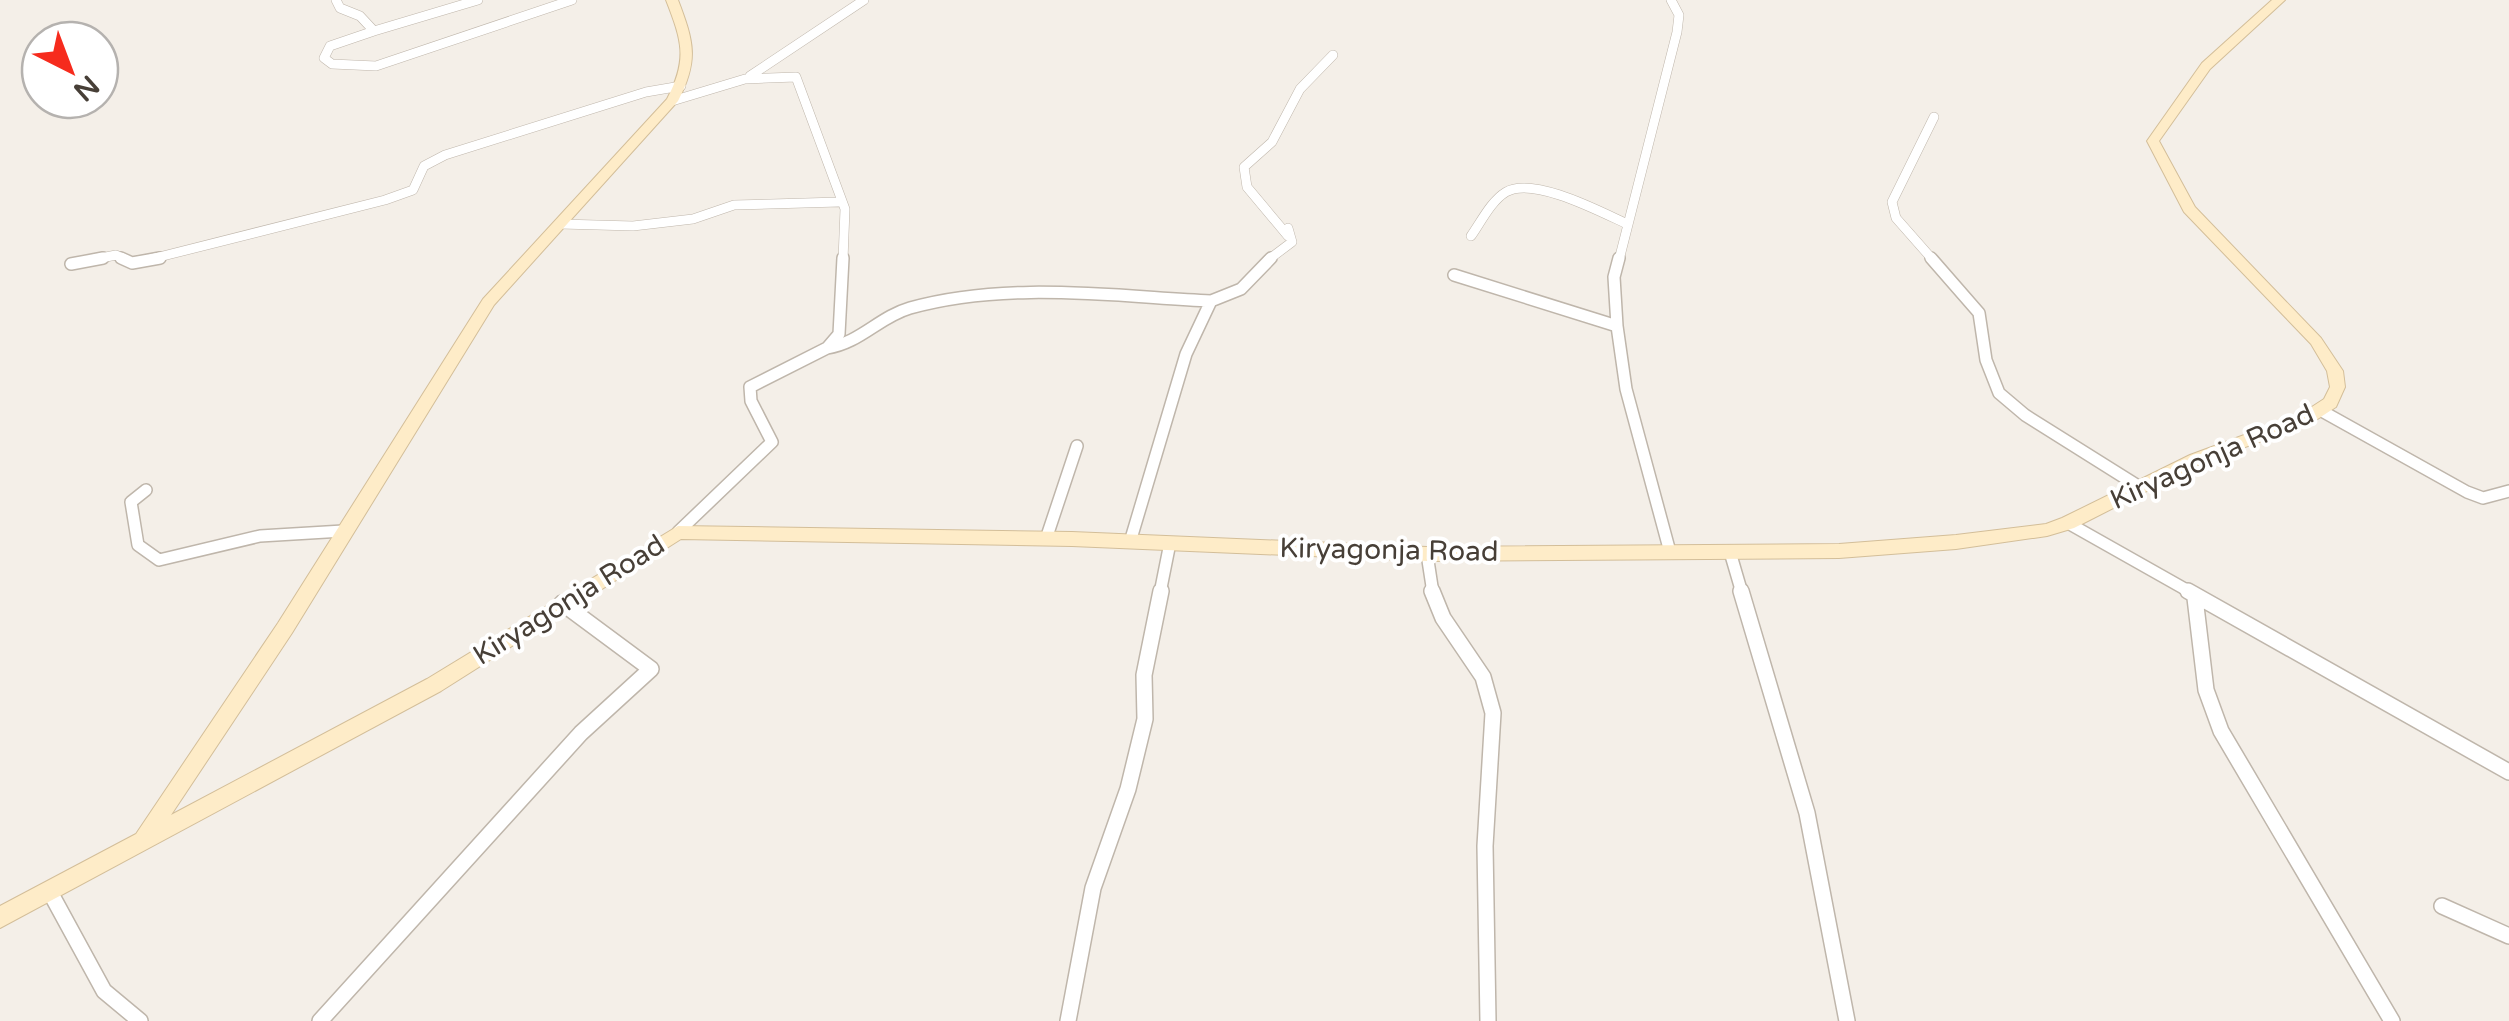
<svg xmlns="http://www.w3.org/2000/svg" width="2509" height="1021" font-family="'Varela Round',sans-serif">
<rect width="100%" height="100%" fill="#f4efe8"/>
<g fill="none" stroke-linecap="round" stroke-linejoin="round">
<g stroke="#bfb6ab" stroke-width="10">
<path id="street-far2" d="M336,0L340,8L360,16L374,31L478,0
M374,31L330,46L324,58L332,64L376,66L572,0
M750,76L864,0
M672,101L745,79L796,77L845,209L843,260
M561,224L633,226L693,219L734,205L839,202
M1288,236L1247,187L1244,167L1272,142L1300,89L1333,55
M1471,236C1481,222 1491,201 1506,192C1533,176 1601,212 1627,224
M91,260L116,255L126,260
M147,260L385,200L413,190L424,166L445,155L646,92L681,86
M1268,260L1292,242L1288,228
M1619,260L1677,32L1679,15L1671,0
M1933,260L1896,218L1892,202L1934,117"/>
</g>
<g stroke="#bfb6ab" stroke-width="14">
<path id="street-far1" d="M121,258L132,263L160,258
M1931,258L1979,313L1986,360L1999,393L2025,415L2138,486
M71,264L103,258
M1454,275L1617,326L1626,389L1670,552
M1617,326L1614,277L1619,258
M827,348C860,343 879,317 910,308C1007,281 1111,296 1211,301L1241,289L1271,258
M2320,410L2467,492L2483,498L2509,491
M146,490L131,502L138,545L159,560L260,536L343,531
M2068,523L2192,593
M678,532L772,442L751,401L750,387L827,348L839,334L843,258
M1046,539L1077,446
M1130,542L1186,354L1211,301
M1730,552L1742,593
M1427,554L1433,593
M1160,593L1170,543"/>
</g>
<g stroke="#bfb6ab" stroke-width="18">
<path id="street" d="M1432,591L1443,618L1483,677L1493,713L1485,846L1488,1021
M1741,591L1807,813L1847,1021
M2188,591L2509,772
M2195,598L2206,690L2221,731L2392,1021
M50,892L104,991L140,1021
M2442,906L2509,936
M320,1021L581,733L651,669L562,603
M1068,1021L1093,888L1128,789L1145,719L1144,675L1161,591"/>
</g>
<g stroke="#d3be99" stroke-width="2">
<path id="secondary" d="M666,0H678C694,42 699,60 678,101L494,305L292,633L171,815L427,679L678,526L1072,532L1427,547L1839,544L1956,535L2046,524L2062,518L2190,455L2301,414L2324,399L2330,387L2327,371L2311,344L2184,212L2147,141L2202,63L2272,0H2285L2210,69L2159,141L2195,207L2321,338L2343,371L2345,387L2336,407L2313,422L2202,463L2074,528L2047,536L1956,549L1839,558L1427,561L1072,546L681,539L441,691L0,928V906L136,834L278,623L483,299L667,99C688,59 682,41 666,0Z"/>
</g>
<use href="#street-far2" stroke="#fff" stroke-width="9"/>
<use href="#street-far1" stroke="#fff" stroke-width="11"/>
<use href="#street" stroke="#fff" stroke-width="15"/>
<use href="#secondary" fill="#feecc8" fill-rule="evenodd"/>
</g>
<g text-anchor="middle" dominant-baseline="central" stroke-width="8" stroke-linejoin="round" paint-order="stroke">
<g font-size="28" fill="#473f37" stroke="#fff">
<text transform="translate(2212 457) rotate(-24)">Kiryagonja Road</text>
<text transform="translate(1389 550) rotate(1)">Kiryagonja Road</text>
<text transform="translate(569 600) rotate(-32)">Kiryagonja Road</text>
</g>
</g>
<g transform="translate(70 70) rotate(138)"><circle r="48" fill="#ffffff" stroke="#b5b2af" stroke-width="2.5"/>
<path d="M0-8L18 38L0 25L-18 38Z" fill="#f62b1d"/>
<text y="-15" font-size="28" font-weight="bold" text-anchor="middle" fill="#473f37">N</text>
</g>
</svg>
